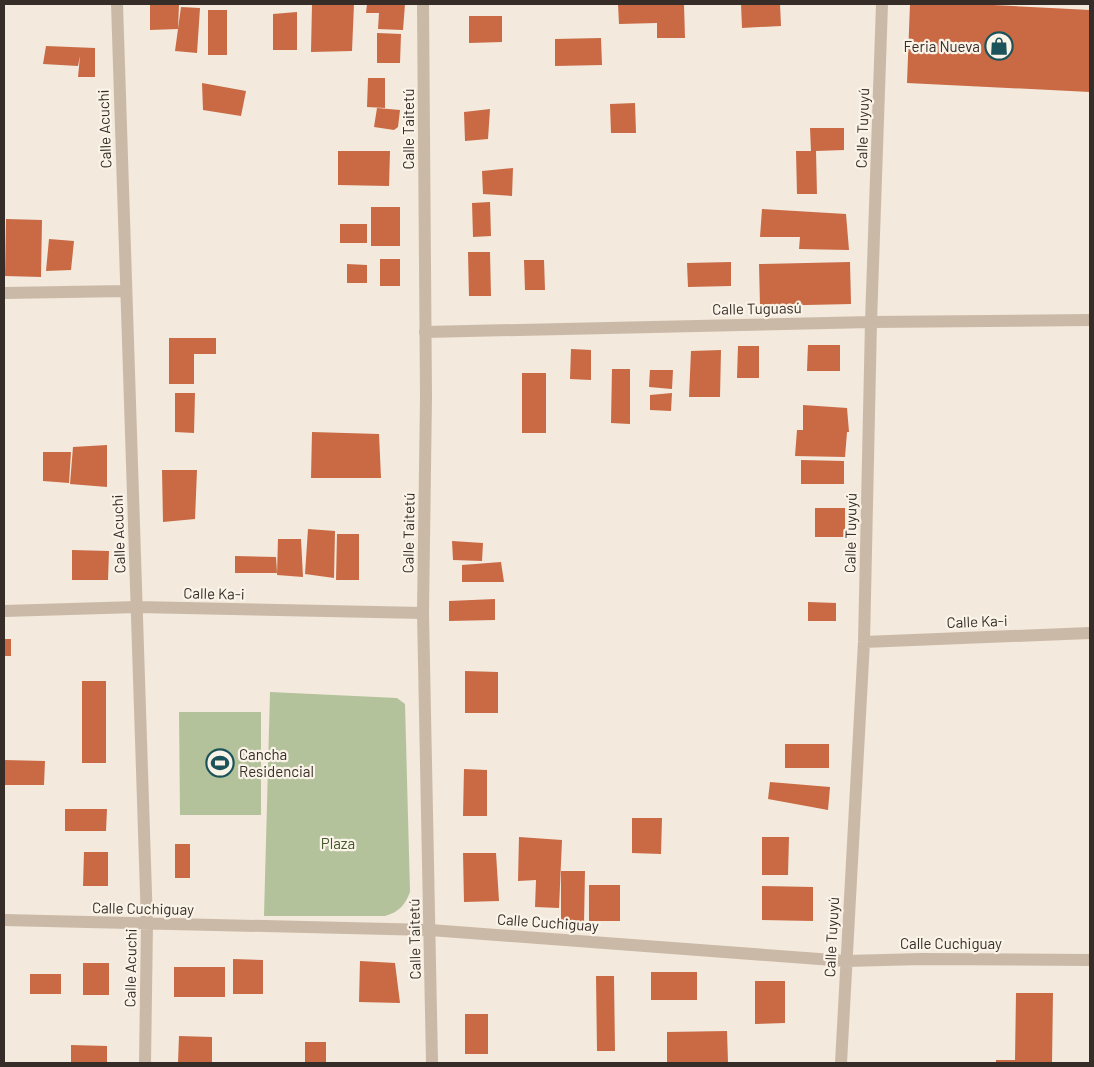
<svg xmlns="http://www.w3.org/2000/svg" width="1094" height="1067" font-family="Barlow,sans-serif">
<rect width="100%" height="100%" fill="#f3e9dc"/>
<path fill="#b3c29b" d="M270,692L397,698L405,704L410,892C405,905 399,912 385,916H264Z
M179,712H261V815H180Z"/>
<path fill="#c96a44" d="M150,4H179L178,29L150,30Z
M312,4H354L352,51L311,52Z
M367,4H405L403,30L378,29L379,13H366Z
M618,4H684L685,38H657V23L619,24Z
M741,4H780L781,26L742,28Z
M910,4H974L1090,10V92L907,83Z
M181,7L200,8L197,53L175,51Z
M208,10H227V55H208Z
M297,12V50H273V14Z
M469,16H502V42L469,43Z
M377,33L401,34L400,63H377Z
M601,38L602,65L555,66V39Z
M46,46L95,48V77H78L80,56L78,66L43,64Z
M368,78H385V108L367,107Z
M202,83L246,91L241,116L203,110Z
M635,103L636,133H611L610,104Z
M377,108L400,110L398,127L394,130L374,127Z
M490,109L488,139L465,141L464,112Z
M810,128H844V150L816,151L817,194H797L796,151H811Z
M338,151H390L389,186L338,185Z
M513,168L512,196L483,194L482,171Z
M490,202L491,236L473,237L472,203Z
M371,207H400V246H371Z
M762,209L846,214L849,250L799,249L800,237H760Z
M6,219L42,220L41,277L5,276Z
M340,224H367V243H340Z
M49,239L74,241L71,270L46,271Z
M468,252H490L491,296H469Z
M380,259H400V286H380Z
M524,260H544L545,290H525Z
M731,262V286L688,287L687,263Z
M850,262L851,304L760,306L759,264Z
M347,264L367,265V283H347Z
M169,338H216V354H194V384H169Z
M808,345H840V371H807Z
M738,346H759V378H737Z
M571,349L591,350V380L570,379Z
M721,350L720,397H689L691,351Z
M612,369H630V424L611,423Z
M650,370H673L672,389L649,387Z
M522,373H546V433H522Z
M175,393H195L194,433L175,432Z
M672,393L671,411L650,410V395Z
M803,405L847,408L849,432H847L845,457L795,456L797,430H803Z
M312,432L379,434L381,478H311Z
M107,445V487L70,484L73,447Z
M43,452H71L69,483L43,481Z
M801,460L844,461V484H801Z
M162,470H197L195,519L163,522Z
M815,508H845V537H815Z
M308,529L335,531L334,578L305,574Z
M337,534H359V580H336Z
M278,539H301L303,577L277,575Z
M452,541L483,543L482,561L453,560Z
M72,550L109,551L108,580H72Z
M235,556L276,557L277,573H235Z
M501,562L504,582H462V565Z
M495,599V620L449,621V601Z
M808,602L836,603V621H808Z
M4,639H11V656H4Z
M465,671L498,672V713H465Z
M82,681H106V763H82Z
M785,744H829V768H785Z
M4,760L45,761L44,785H4Z
M464,769L487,770V816H463Z
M770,782L830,787L828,810L768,799Z
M65,809H107L106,831H65Z
M632,818H662L661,854L632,853Z
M519,837L562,840L559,908L535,907L536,880L518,881Z
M762,837H789L788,875H762Z
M175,844H190V878H175Z
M84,852H108V886H83Z
M463,853H496L499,901L464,902Z
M561,871H585L584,923H561Z
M589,885H620V921H589Z
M762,886L813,887V921L762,920Z
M233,959L263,960V994H233Z
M360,961L395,963L400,1003L359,1002Z
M83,963H109V995H83Z
M174,967H225V997H174Z
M651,972H697V1000H651Z
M30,974H61V994H30Z
M596,976H614L615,1051H597Z
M755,981H785V1023L755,1024Z
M1016,993H1053L1052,1063H996V1060H1015Z
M465,1014H488V1054H465Z
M727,1031L728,1063H667V1032Z
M179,1036L212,1037V1063H178Z
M305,1042H326V1063H305Z
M71,1045L107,1046V1063H71Z"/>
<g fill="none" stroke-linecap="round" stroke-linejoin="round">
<path stroke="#cbb9a7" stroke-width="12" d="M117,4L147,924L145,1063
M4,293L125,291
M425,332L871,322L1090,320
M4,611L137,607L423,613
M864,642L1090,633
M4,920L430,930L846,961L922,959L1090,960
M841,1063L864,642L871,322L882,4"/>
<path stroke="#cbb9a7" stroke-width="12" d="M423,4L426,397L423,613L432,1063"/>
</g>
<defs>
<g id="shop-ring" transform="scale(1.4375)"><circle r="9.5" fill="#faf3e8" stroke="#1c535a" stroke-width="1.5"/><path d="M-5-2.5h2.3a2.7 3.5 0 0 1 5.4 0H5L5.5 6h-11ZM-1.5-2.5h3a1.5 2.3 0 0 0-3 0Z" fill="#1c535a"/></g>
<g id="stadium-ring" transform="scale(1.4375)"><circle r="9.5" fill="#faf3e8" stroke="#1c535a" stroke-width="1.5"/><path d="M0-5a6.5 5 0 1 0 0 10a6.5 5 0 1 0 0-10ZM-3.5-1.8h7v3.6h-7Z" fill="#1c535a"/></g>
</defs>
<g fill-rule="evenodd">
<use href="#shop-ring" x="999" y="46"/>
<use href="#stadium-ring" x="220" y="763"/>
</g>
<g text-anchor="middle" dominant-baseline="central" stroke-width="4.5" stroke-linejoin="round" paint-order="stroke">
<g font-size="15" fill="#372d28" stroke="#faf3e8" text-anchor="end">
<text x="980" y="46">Feria Nueva</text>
<text x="239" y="754" text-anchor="start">Cancha<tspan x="239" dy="17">Residencial</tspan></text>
</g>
<g font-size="15" fill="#372d28" stroke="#faf3e8">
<text transform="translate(862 128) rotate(-88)">Calle Tuyuyú</text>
<text transform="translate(104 129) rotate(-92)">Calle Acuchi</text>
<text transform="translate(408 129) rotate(-90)">Calle Taitetú</text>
<text transform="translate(757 308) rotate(-1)">Calle Tuguasú</text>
<text transform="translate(408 533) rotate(-89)">Calle Taitetú</text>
<text transform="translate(850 533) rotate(-89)">Calle Tuyuyú</text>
<text transform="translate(118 534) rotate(-92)">Calle Acuchi</text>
<text transform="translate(214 593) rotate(1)">Calle Ka-i</text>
<text transform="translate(977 621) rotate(-2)">Calle Ka-i</text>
<text transform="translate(143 908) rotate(1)">Calle Cuchiguay</text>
<text transform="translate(548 922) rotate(4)">Calle Cuchiguay</text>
<text transform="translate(831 937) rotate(-87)">Calle Tuyuyú</text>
<text transform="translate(414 939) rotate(-91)">Calle Taitetú</text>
<text x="951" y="943">Calle Cuchiguay</text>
<text transform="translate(130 968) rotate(-89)">Calle Acuchi</text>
</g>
<g font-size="15" fill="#44562b" stroke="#faf3e8">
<text x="338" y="843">Plaza</text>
</g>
</g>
<rect width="1094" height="1067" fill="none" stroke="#372d28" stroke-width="10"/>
</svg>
